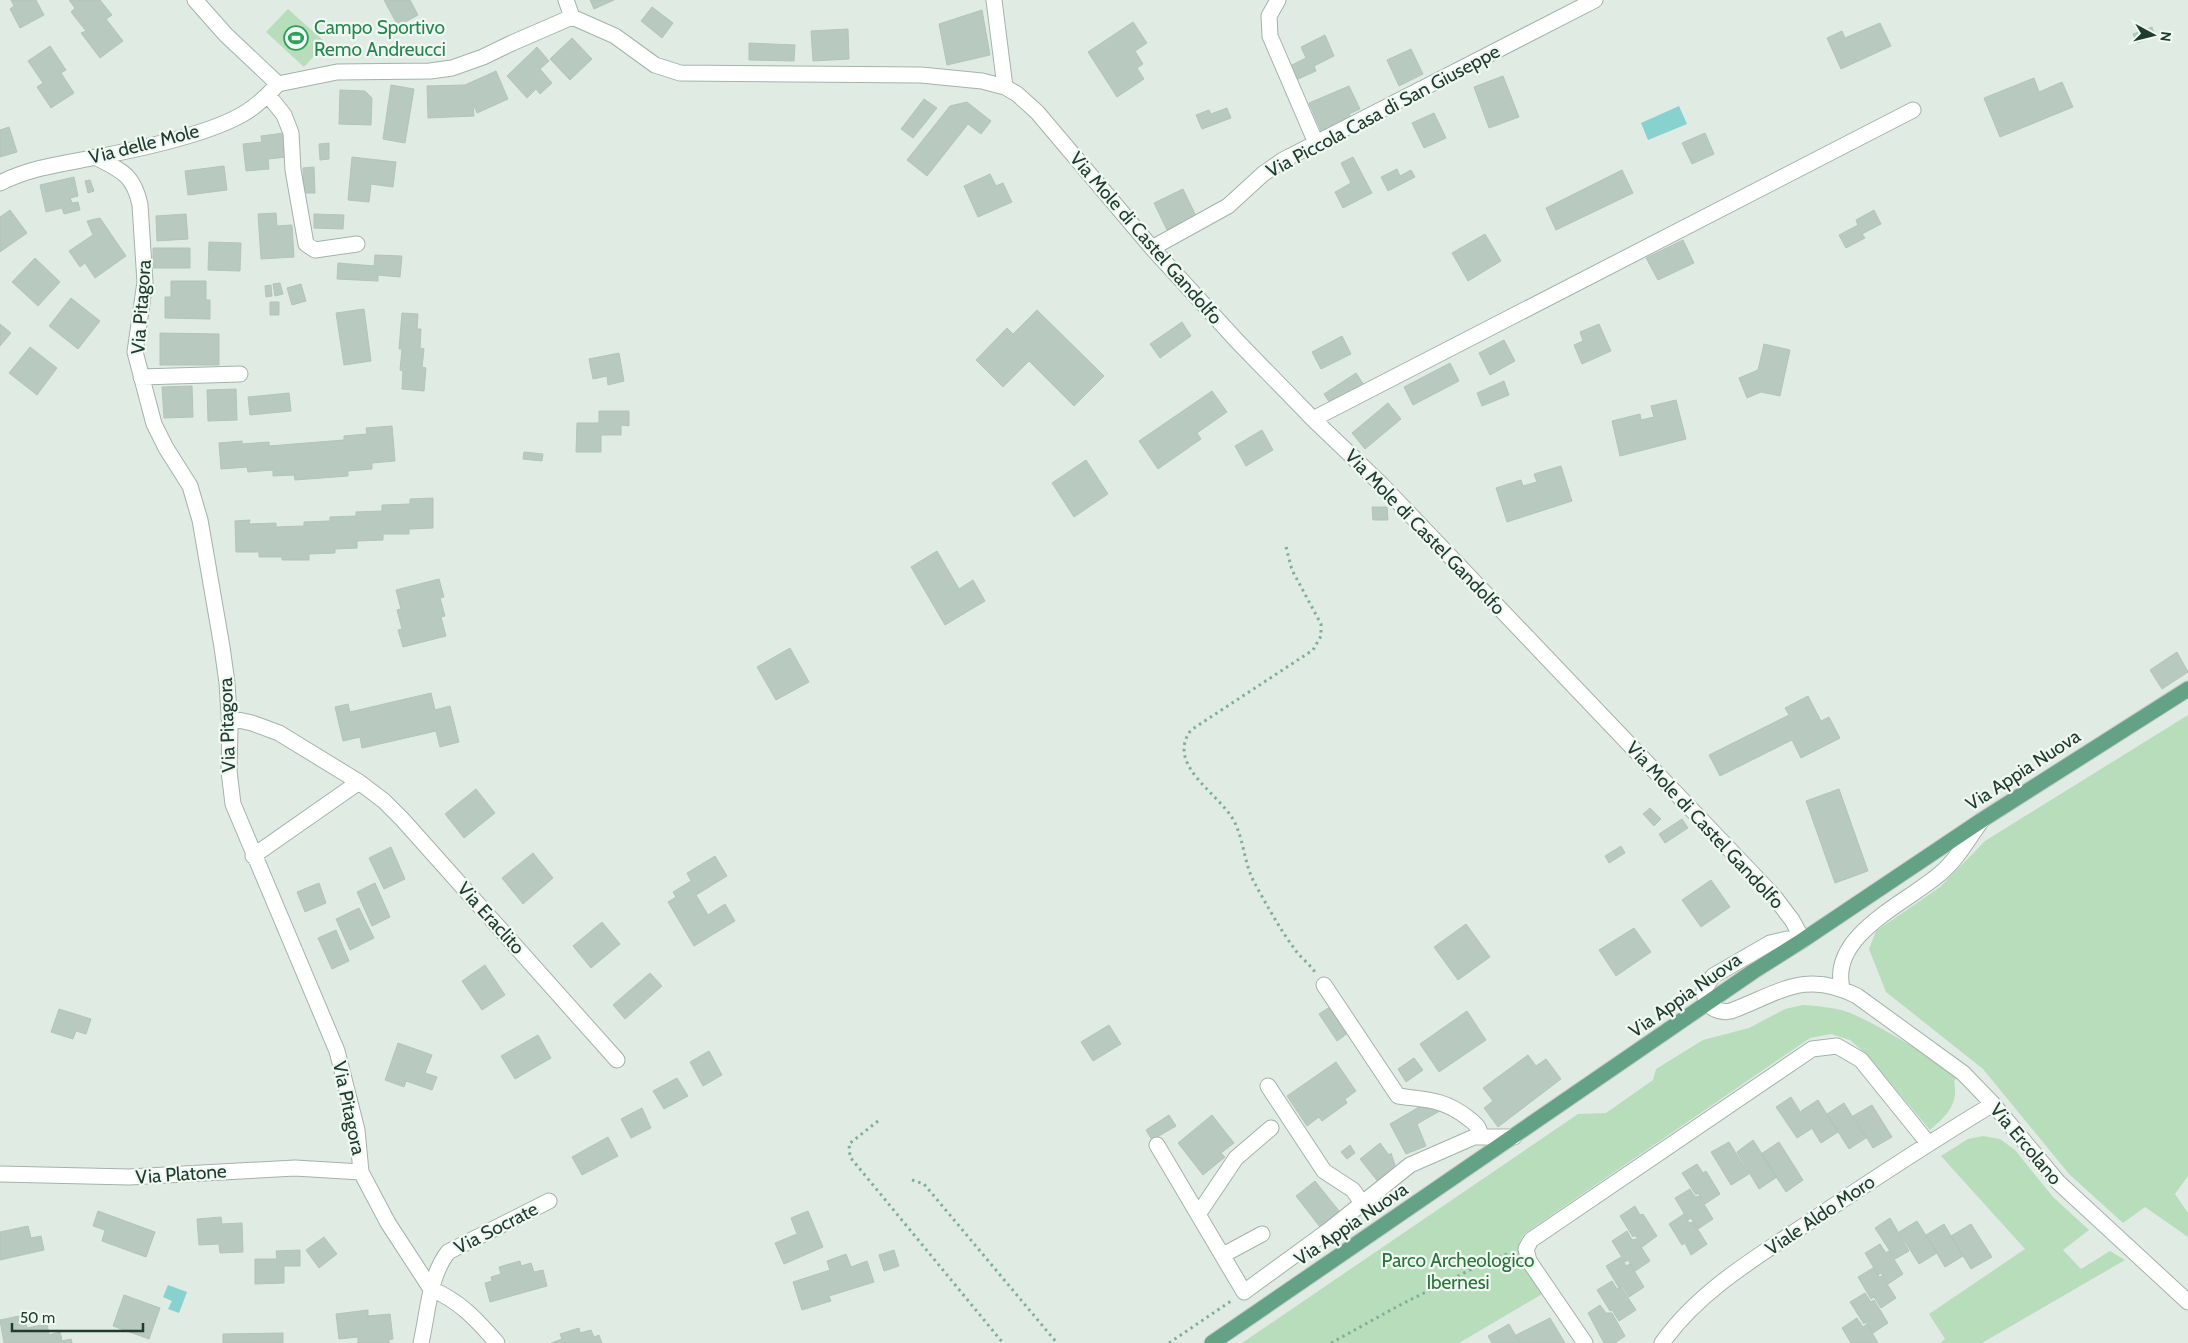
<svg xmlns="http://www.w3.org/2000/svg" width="2188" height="1343" font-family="Cabin,sans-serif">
<rect width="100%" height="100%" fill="#e0ebe4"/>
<path fill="#b8ddbb" d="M288,9L326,43L304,67L266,32Z
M2188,715V1176L2175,1194L2188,1213V1237L2145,1207L2123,1223L2069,1174L1983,1069L1886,992L1869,949L1876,931L1940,887L1985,841Z
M1803,1005C1817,1006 1831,1007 1845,1011C1882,1025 1924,1055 1959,1075L1954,1081C1959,1105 1946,1116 1930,1130L1866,1054L1850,1040L1831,1034L1810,1038L1524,1234C1509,1255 1532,1275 1544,1293L1459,1343H1242L1578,1114L1606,1113L1653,1080L1656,1069L1703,1040L1749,1028L1785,1009Z
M1983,1136L2000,1139L2015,1150L2053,1197L2089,1230L2063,1250L2081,1269L2110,1251L2125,1260L1982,1343H1940L1945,1339L1929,1314L2025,1249L1941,1156L1968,1139Z"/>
<path fill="#87d2cf" d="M1679,106L1687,124L1648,140L1641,123Z
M168,1285L187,1292L179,1313L168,1309L172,1301L163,1297Z"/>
<path fill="#b8c9bf" stroke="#b2c5ba" d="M11,0H36L44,15L20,28L10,9L14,6Z
M69,0H100L112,15L106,19L123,41L100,58L81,33L86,31L71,12L75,8Z
M384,0H410L418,15L398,26Z
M590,0H614L594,9Z
M652,7L673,23L662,38L641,21Z
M982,10L990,55L947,65L939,24Z
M1133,22L1147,43L1135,51L1143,64L1137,68L1144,79L1117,97L1088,52Z
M1880,23L1891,46L1841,69L1827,38L1842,31L1845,38Z
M2152,27L2155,36L2137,43L2133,34Z
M848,29L849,59L813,61L811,31Z
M1325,35L1334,56L1314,66L1316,71L1296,80L1290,66L1306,58L1301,47Z
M572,38L592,59L570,80L550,59Z
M749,43L795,45L794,61L749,60Z
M50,46L66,70L61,73L74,93L51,108L37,87L43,83L28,61Z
M537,47L549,61L540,69L552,83L540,94L536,89L527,98L507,76Z
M1411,49L1423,74L1399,86L1387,60Z
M496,71L508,99L477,113L473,103L474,116L428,118L427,86L465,85Z
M1503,76L1519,117L1489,128L1474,87Z
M2034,78L2039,92L2062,82L2073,107L2000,137L1984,98Z
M391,85L414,89L405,143L383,139Z
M1349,86L1360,109L1349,114L1351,117L1321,131L1309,103Z
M340,90L365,91L372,98L371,125L339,124Z
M924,99L937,108L913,138L901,129Z
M967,102L991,121L981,134L968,124L927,176L907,160L950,106Z
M1227,108L1231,118L1202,129L1196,115L1209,110L1211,114Z
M1434,113L1446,138L1424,148L1412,123Z
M9,127L17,152L0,157V130Z
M284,133L287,157L268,159L269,169L246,171L243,144L262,142L261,136Z
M1705,133L1714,154L1692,164L1682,143Z
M329,143V159L320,160L319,144Z
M352,157L396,162L393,187L371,184L369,202L348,200Z
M1353,157L1372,193L1343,208L1335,192L1351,183L1341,163Z
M224,166L227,190L188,195L185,171Z
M314,167L315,193H304L303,168Z
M1397,169L1400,176L1411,170L1415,177L1388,191L1381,177Z
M1622,170L1633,193L1556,230L1546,208Z
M990,174L996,186L1003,183L1012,202L978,217L964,186Z
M74,177L78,196L70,198L72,203L78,202L80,210L64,214L62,208L46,212L40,185Z
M90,180L94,191L88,193L85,181Z
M1183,189L1197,218L1168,232L1154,203Z
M10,210L27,233L0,252V217Z
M1874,210L1881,224L1862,234L1865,238L1846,248L1839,235L1858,225L1856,220Z
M276,213L277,226L292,225L294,257L261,259L258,214Z
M186,214L188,239L157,241L156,216Z
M314,214L344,215L343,229L314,228Z
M100,218L126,256L95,278L85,263L80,267L69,251L93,235L87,221Z
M1485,234L1501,261L1468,281L1452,253Z
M1683,240L1694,263L1658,280L1646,258Z
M209,242L241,243L240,271L208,270Z
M153,248H190V268H153Z
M375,255L402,256L400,277L378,275V281L337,279L338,263L374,266Z
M35,258L60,282L38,306L12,282Z
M171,281H206V300H210V319L165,318V297H171Z
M280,283L283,294L275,296L273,284Z
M301,284L306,301L292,305L287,288Z
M271,285L272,296L266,297L265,286Z
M71,298L100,321L78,349L49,326Z
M270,302H279V315H270Z
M364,309L371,361L344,365L336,313Z
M1037,310L1104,376L1074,406L1029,361L1003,387L976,360L1007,328L1013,334Z
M402,313L418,314L417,329H421L420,348L424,349L422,367L426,368L424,391L402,389L403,371L400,370L402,349H399Z
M1182,322L1191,336L1160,358L1150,344Z
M0,324L11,333L0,346Z
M1599,324L1611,351L1582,364L1574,345L1583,341L1580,332Z
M160,333L219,334V365H160Z
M1342,336L1351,354L1321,369L1312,352Z
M1504,340L1515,361L1490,375L1479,353Z
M1764,344L1790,350L1780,396L1761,392L1747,398L1739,378L1758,370Z
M30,347L57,368L37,395L9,373Z
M619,353L624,381L608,385L607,376L593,379L589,359Z
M1450,363L1459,381L1413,405L1404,387Z
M1356,373L1364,385L1332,406L1324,394Z
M1504,381L1509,395L1482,406L1477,393Z
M192,386L193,417L164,418L162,387Z
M236,389L237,420L208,421L207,390Z
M1212,391L1227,412L1197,433L1201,439L1158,469L1139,441Z
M289,393L291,411L250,415L248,397Z
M1676,400L1686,439L1620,456L1612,421L1640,414L1641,420L1654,417L1651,406Z
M1388,403L1401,419L1365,449L1352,433Z
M599,411H629V426L621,425V435H601V452H576L577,423H599Z
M392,426L395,461L372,463V469L348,471V476L295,480L294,475L273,476V470L248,472L247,467L221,469L219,443L242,441V444L269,442V446L344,440V436L367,434L366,428Z
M1262,430L1273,450L1246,466L1235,446Z
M524,452L543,454L542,461L523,459Z
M1086,460L1108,494L1074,517L1052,483Z
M1561,466L1572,501L1507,522L1496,488L1521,480L1523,486L1537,482L1534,474Z
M433,498V528L409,529V534H383V540L357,541V548L335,549V553L309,554V560H282V557H259V552H236L235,521L250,520L249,524L276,523V527L304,526V522L330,521V517L356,516V512L382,511V505L410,504V499Z
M1372,507H1387L1388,520H1373Z
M937,551L959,589L973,580L985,601L945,625L911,567Z
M439,579L444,597L440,598L445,616L441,617L446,636L403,647L398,630L402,629L397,610L401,609L396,590Z
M790,648L809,682L776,700L757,667Z
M2177,652L2188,672L2162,689L2150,670Z
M431,693L435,710L450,706L459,742L440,747L436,731L362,748L360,737L343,741L335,707L348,704L350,712Z
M1808,696L1821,721L1829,717L1840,738L1801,758L1792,740L1720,776L1709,755L1789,715L1785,708Z
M476,789L495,813L464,838L445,814Z
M1839,789L1868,871L1835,883L1806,801Z
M1650,808L1661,819L1654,826L1643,814Z
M1682,819L1688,828L1665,843L1659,834Z
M1621,846L1625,853L1609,863L1605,856Z
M391,847L405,879L384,889L369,858Z
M533,853L553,878L523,904L502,878Z
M715,856L727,876L696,895L708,915L725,904L735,921L694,946L668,902L676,897L673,892L691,881L687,873Z
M1711,880L1730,907L1701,927L1682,900Z
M319,883L326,903L305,912L297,892Z
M375,883L390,917L372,926L357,892Z
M359,908L374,938L350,950L336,919Z
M602,922L620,944L591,968L573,946Z
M1466,924L1490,957L1458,980L1434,947Z
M1634,928L1651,952L1616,976L1599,950Z
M336,930L349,961L332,969L318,938Z
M485,965L505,995L482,1010L462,981Z
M650,973L662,986L625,1019L613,1005Z
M1330,1007L1348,1033L1337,1041L1319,1014Z
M59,1009L91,1019L86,1034L76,1031L73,1039L51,1032Z
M1467,1011L1486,1040L1439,1072L1420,1044Z
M1109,1025L1121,1044L1093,1061L1081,1042Z
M538,1035L551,1058L515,1079L501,1056Z
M398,1043L432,1055L425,1073L437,1077L432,1090L406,1081L404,1087L385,1080Z
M709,1051L722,1075L703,1086L690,1062Z
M1528,1055L1536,1066L1546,1059L1561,1079L1498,1127L1484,1108L1493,1101L1483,1088Z
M1414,1058L1423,1070L1406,1082L1398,1069Z
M1336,1062L1356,1091L1345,1099L1347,1103L1322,1121L1319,1117L1307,1126L1287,1096Z
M677,1078L688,1096L664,1109L653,1091Z
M1791,1097L1811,1129L1797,1138L1776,1107Z
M1818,1100L1838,1132L1821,1143L1801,1111Z
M1426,1103L1445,1108L1417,1124L1426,1146L1406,1154L1390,1124Z
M1844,1103L1866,1138L1849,1149L1827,1114Z
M1872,1105L1892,1137L1873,1148L1853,1116Z
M642,1108L651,1128L631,1138L621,1119Z
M1169,1115L1176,1126L1152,1140L1146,1130Z
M1212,1115L1234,1143L1221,1153L1225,1157L1203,1175L1178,1143Z
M608,1137L618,1156L582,1175L572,1157Z
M1753,1140L1777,1177L1759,1189L1737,1152Z
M1729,1142L1749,1174L1731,1185L1711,1152Z
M1779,1142L1803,1180L1786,1192L1761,1154Z
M1380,1143L1389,1155L1391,1153L1395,1165V1168L1379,1183L1360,1159Z
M1350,1145L1355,1153L1347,1159L1341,1152Z
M1697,1164L1703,1173L1706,1171L1720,1194L1705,1204L1698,1193L1696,1195L1682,1173Z
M1315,1181L1339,1211L1320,1227L1296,1196Z
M1690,1189L1695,1197L1699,1196L1713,1219L1698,1229L1691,1218L1688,1220L1675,1198Z
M1635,1206L1640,1215L1643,1214L1657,1236L1642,1247L1635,1235L1633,1237L1620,1216Z
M98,1211L155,1232L146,1257L102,1241L105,1230L93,1226Z
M808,1211L823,1247L784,1264L775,1243L797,1234L791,1218Z
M1684,1214L1689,1223L1693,1222L1707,1244L1691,1255L1685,1243L1682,1245L1669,1224Z
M221,1217L222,1224L242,1223L243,1252L220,1253L219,1244L199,1245L197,1219Z
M1890,1218L1909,1251L1895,1259L1875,1228Z
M1917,1221L1937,1253L1919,1264L1899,1232Z
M1944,1224L1963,1256L1945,1267L1926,1235Z
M1971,1224L1992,1257L1971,1269L1951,1236Z
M28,1226L31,1238L41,1236L44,1250L0,1260V1232Z
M1627,1231L1632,1240L1636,1239L1650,1261L1635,1271L1628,1260L1625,1262L1612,1241Z
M324,1237L337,1254L319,1268L306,1250Z
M1880,1244L1886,1253L1889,1251L1903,1274L1888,1284L1881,1273L1878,1275L1865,1253Z
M300,1250V1266H284V1283L255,1284V1259H277L276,1251Z
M894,1250L899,1266L884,1271L879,1255Z
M846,1254L851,1267L867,1261L874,1282L829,1296L831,1301L802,1310L793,1282L830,1270L827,1261Z
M1621,1257L1626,1266L1630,1264L1644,1287L1629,1297L1622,1286L1619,1288L1606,1266Z
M520,1261L521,1266L531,1263L534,1272L543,1270L547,1286L490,1302L485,1283L492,1281L491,1277L501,1274L499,1267Z
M1873,1268L1879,1277L1882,1276L1896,1298L1881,1308L1874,1297L1871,1299L1858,1277Z
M1612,1281L1617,1289L1621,1287L1636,1310L1619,1321L1612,1310L1610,1311L1597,1290Z
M1865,1293L1871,1302L1874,1300L1888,1323L1873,1333L1866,1322L1864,1324L1850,1302Z
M124,1295L160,1308L149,1339L113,1326Z
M1600,1305L1606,1313H1612L1625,1336L1615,1343H1604L1588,1313Z
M368,1310V1316L390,1314L393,1339L389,1340V1343H358V1337L339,1339L336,1314Z
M24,1315L27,1328L47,1324L49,1335L60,1332L62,1341L71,1339L72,1343H4L0,1320Z
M1550,1318L1565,1343H1520L1516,1335Z
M1857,1318L1863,1327L1867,1324L1878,1343H1851L1842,1328Z
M1509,1324L1520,1343H1492L1488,1336Z
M579,1328L580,1333L591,1330L594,1337L599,1335L602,1343H551L562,1339L560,1334Z
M283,1333V1343H223V1334Z"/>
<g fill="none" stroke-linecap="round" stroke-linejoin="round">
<g stroke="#a3b3aa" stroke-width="17">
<path id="minor" d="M195,0L226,35L278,84
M566,0L572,17
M994,0L1005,87
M1278,0L1269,16L1270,36L1316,143
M278,84L337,72L430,71L452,68L483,57L512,43L572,17L615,36L655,65L680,73L921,75L982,81L1005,87L1017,94L1037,112L1152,248L1238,342L1313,419L1382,485L1773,895L1792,920L1803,940
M268,95L284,115L291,133L293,170L306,244L315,250L357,244
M95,157C121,170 134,175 140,205L145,282L135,352L154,424L166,448L190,486L200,520L222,647L227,683L230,729L229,771L233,804L337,1051L357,1130L361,1172L388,1223L431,1289
M0,183C30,168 60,164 92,158C135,150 207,135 243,114C257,106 268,95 278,84
M1152,248L1228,206L1263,174L1283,160L1595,0
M141,377L240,374
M1313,419L1913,110
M229,718L252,723L279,733L359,782L253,856
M359,782L384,801L402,819L617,1060
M1803,940L1787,939L1770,943L1713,976L1704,990C1704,1005 1716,1014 1731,1011C1779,993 1805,969 1857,996L1963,1073L1993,1104L2058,1182L2188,1302
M1324,985L1398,1096C1427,1100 1444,1099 1468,1118C1476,1124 1479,1127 1481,1136
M1842,988C1829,934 1909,902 1942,872C1958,858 1969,838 1982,820
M1268,1086L1324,1171L1353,1190L1362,1203
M1157,1145L1244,1292L1329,1230L1410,1165L1474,1137H1514
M0,1174L129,1177L295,1168L361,1172
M1199,1213L1236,1158L1271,1128
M1223,1255L1262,1234
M431,1289C460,1301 477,1320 497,1343
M421,1343C428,1312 429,1277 448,1252L549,1201
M1585,1343L1529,1261L1526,1249L1531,1240L1812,1049L1837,1046L1861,1060L1928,1143
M1662,1343C1699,1291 1755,1258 1808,1223C1869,1182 1930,1142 1993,1104"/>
</g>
<g stroke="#c1c8c5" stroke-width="17">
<path id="major" d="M1212,1343L1754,971L1803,940L1982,820L2188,689"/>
</g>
<path stroke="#80af98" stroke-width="3" stroke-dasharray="2.5 4" stroke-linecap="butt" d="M1286,547L1292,570L1321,624V636L1313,650L1191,730C1165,765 1219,793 1234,821C1244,840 1244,863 1254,882C1266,904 1281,931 1296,951C1302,959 1311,965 1316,974
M878,1121L849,1144L850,1157L1003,1343
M912,1180L924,1184L1057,1343
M1169,1343L1231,1301
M1331,1343L1400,1305L1494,1258L1511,1253"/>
<use href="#minor" stroke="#fff" stroke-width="15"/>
<use href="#major" stroke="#64a286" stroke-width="15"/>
</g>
<defs>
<g id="stadium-ring" transform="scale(1.25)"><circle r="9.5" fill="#f0f8f3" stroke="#2e9e5b" stroke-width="1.5"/><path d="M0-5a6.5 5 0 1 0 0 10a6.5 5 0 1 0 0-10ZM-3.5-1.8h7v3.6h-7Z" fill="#2e9e5b"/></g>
</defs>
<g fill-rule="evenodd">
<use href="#stadium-ring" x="296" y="38"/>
</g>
<g text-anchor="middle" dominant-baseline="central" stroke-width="4.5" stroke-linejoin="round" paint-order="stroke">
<g font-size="19" fill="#27864d" stroke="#f0f8f3" text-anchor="start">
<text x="314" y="27">Campo Sportivo<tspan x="314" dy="22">Remo Andreucci</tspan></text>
</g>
<g font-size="19" fill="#203c2f" stroke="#f0f8f3">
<text transform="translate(1383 111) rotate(-28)">Via Piccola Casa di San Giuseppe</text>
<text transform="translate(144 144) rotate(-14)">Via delle Mole</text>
<text transform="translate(1146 238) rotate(49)">Via Mole di Castel Gandolfo</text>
<text transform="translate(141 307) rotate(-86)">Via Pitagora</text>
<text transform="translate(1425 532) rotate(46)">Via Mole di Castel Gandolfo</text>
<text transform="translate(227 725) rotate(-92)">Via Pitagora</text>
<text transform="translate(2023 770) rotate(-33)">Via Appia Nuova</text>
<text transform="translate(1705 825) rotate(47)">Via Mole di Castel Gandolfo</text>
<text transform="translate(491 918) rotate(48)">Via Eraclito</text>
<text transform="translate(1685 995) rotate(-35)">Via Appia Nuova</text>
<text transform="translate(349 1108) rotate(78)">Via Pitagora</text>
<text transform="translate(2026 1144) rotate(50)">Via Ercolano</text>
<text transform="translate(181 1174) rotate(-4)">Via Platone</text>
<text transform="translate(1820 1215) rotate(-34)">Viale Aldo Moro</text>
<text transform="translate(1351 1224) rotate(-34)">Via Appia Nuova</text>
<text transform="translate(496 1228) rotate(-27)">Via Socrate</text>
</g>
<g font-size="19" fill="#2a7339" stroke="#f0f8f3">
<text x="1458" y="1260">Parco Archeologico<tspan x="1458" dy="22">Ibernesi</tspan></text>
</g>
</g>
<g transform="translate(2153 35) rotate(97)" stroke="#f0f8f3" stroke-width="4" paint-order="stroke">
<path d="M0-4L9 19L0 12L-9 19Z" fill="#203c2f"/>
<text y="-8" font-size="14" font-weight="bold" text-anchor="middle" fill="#203c2f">N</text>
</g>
<path d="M12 1323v8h131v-8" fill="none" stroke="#203c2f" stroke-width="2.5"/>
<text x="20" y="1323" font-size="15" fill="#203c2f" stroke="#f0f8f3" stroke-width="4" paint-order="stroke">50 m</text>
</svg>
